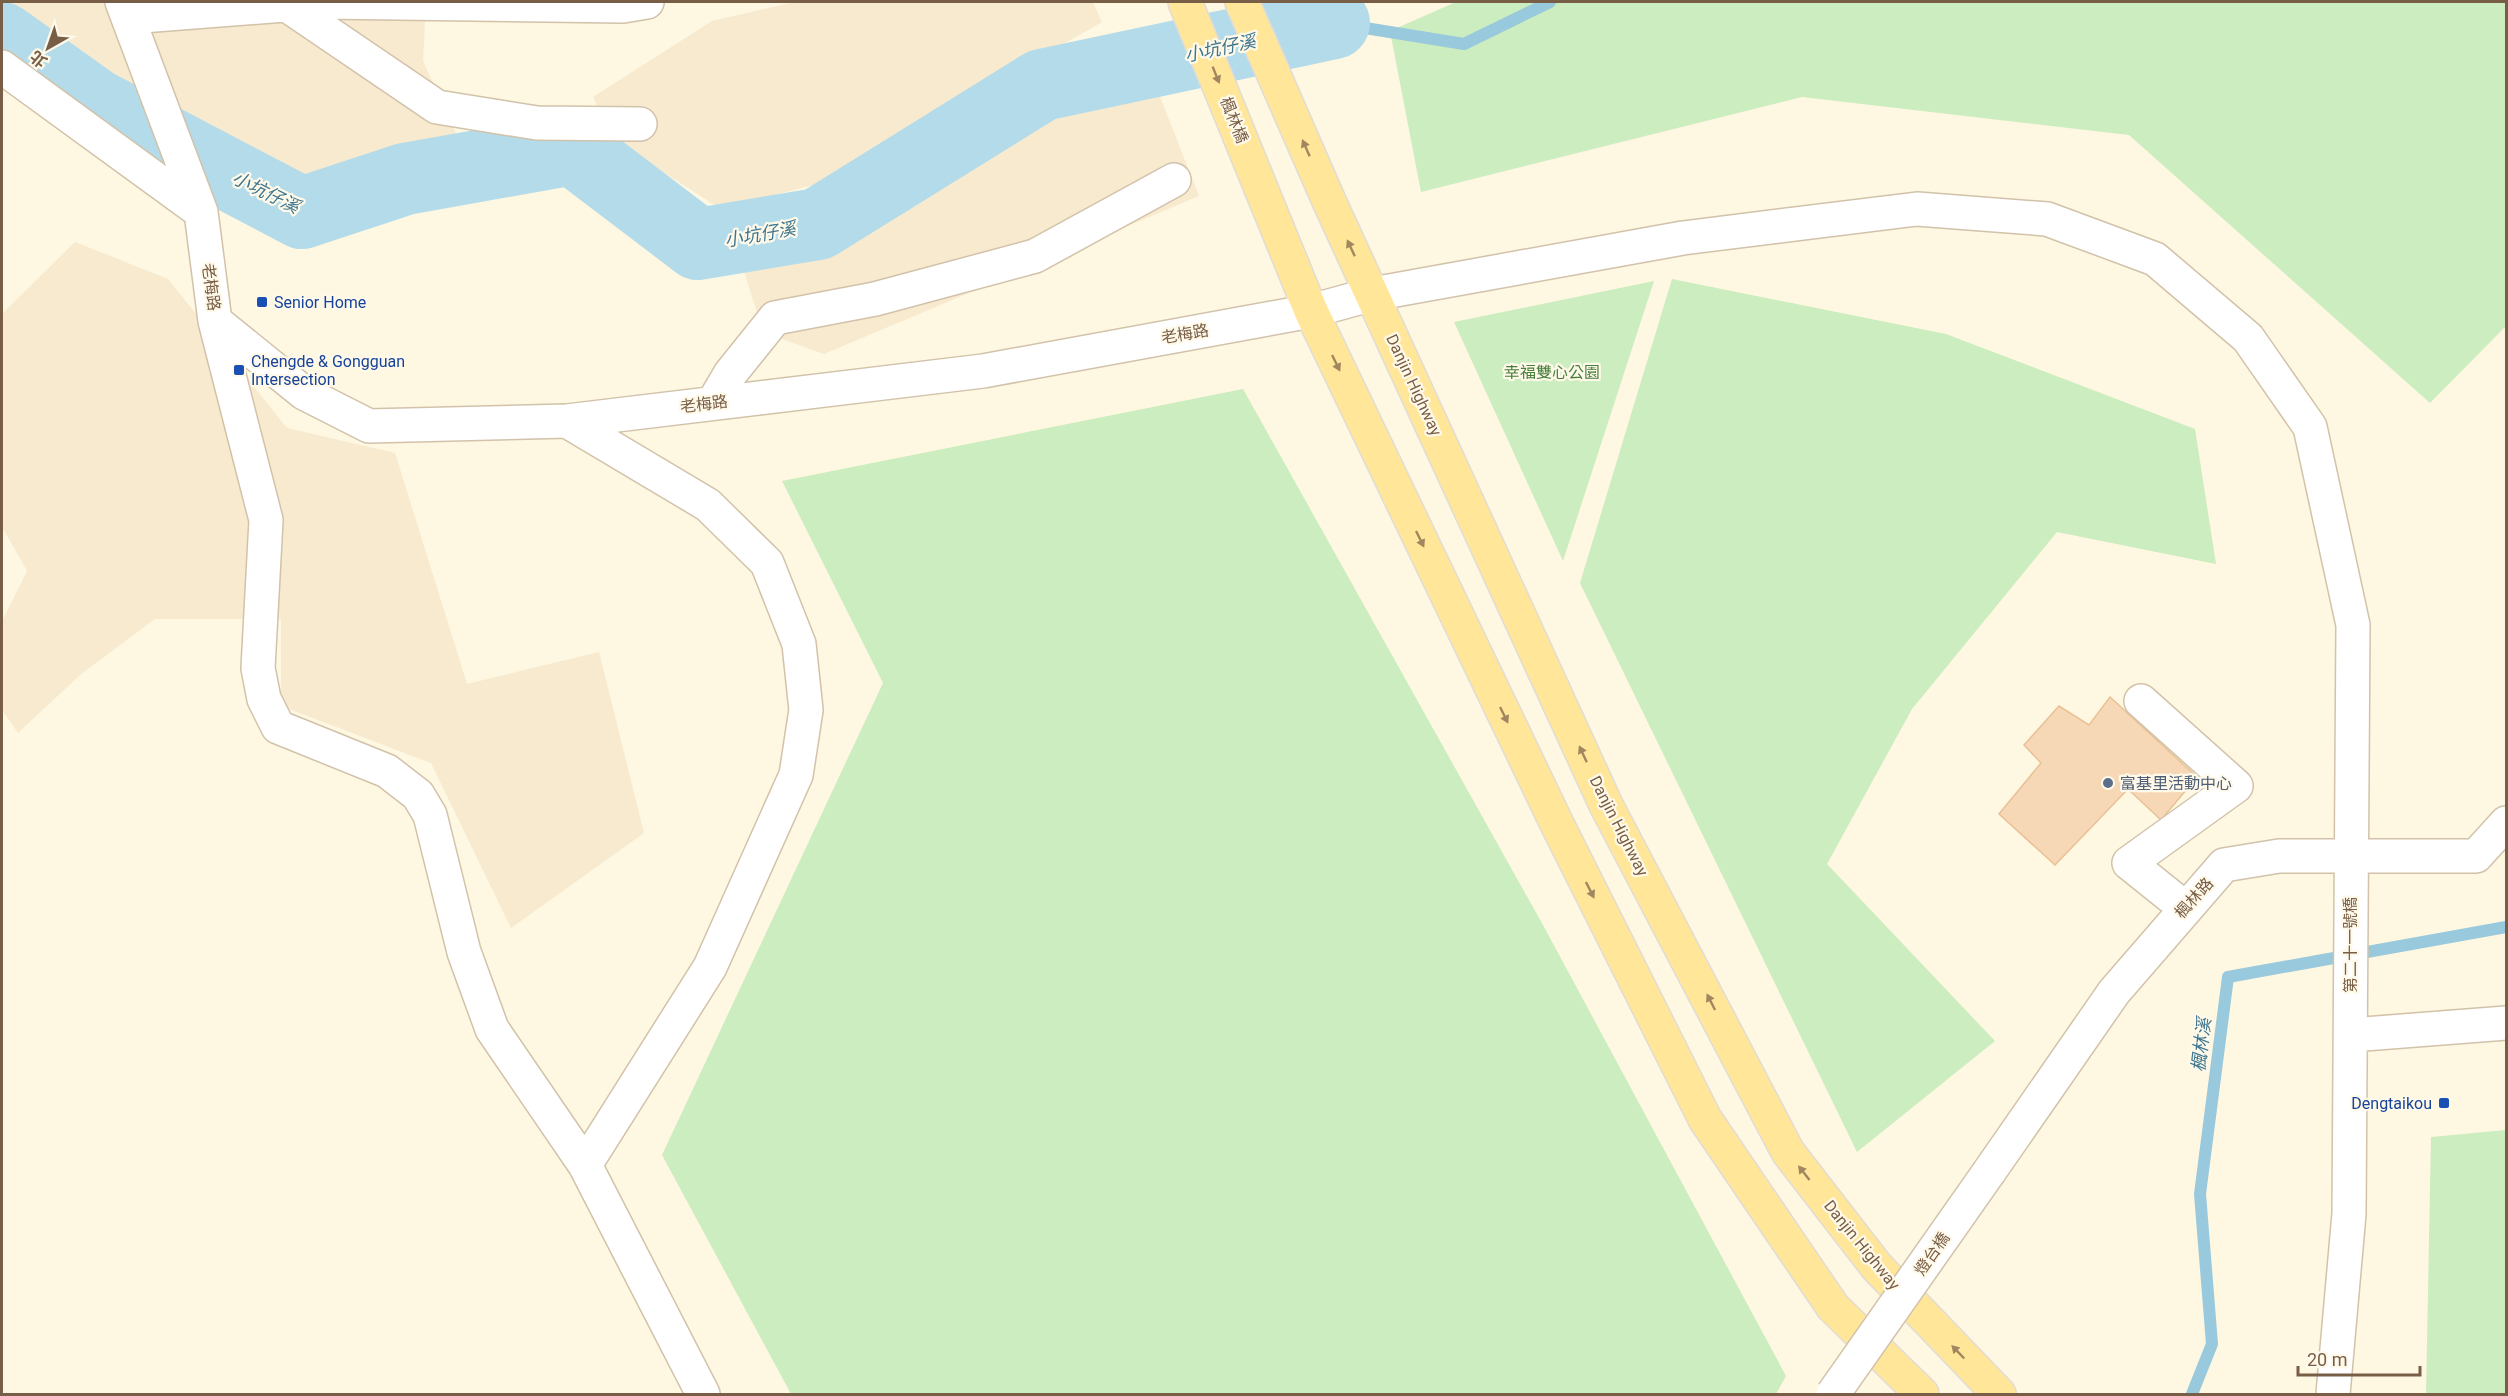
<svg xmlns="http://www.w3.org/2000/svg" width="2508" height="1396" font-family="Roboto,'Noto Sans TC',sans-serif">
<rect width="100%" height="100%" fill="#fef7e1"/>
<path fill="#f7eacf" d="M2,2H426L423,61L464,151L284,178L240,149L139,107L2,12Z
M795,2H1093L1102,22L817,184L721,209L613,140L593,97L712,21Z
M1157,89L1199,196L824,354L763,332L741,262L824,255L1001,128Z
M75,242L168,279L287,428L395,453L467,684L599,652L644,833L511,928L431,763L281,706V619H155L81,674L18,733L2,710V621L27,571L4,530L2,531V314Z"/>
<path fill="#ccedbf" d="M1456,2H2506V326L2430,403L2129,135L1802,97L1421,192L1390,31Z
M1672,279L1946,334L2195,429L2216,564L2057,532L1912,709L1827,864L1995,1041L1857,1152L1580,583Z
M1654,281L1563,561L1454,322Z
M1243,389L1543,925L1786,1376L1776,1394H791L662,1155L883,683L782,481Z
M2506,1130V1394H2426L2431,1137Z"/>
<g fill="none" stroke-linecap="round" stroke-linejoin="round">
<path stroke="#99c9dc" stroke-width="12" d="M1334,23L1464,44L1550,2
M2192,1394L2212,1344L2200,1194L2228,977L2506,927"/>
<path stroke="#b4dbea" stroke-width="72" d="M2,38L96,105L302,213L405,179L573,149L698,244L818,224L1042,85L1334,23"/>
</g>
<path fill="#f6d8b6" stroke="#eac095" stroke-width="1.5" d="M2110,697L2197,777L2161,820L2128,789L2055,865L1999,814L2041,763L2024,745L2059,706L2089,725Z"/>
<g fill="none" stroke-linecap="round" stroke-linejoin="round">
<g stroke="#d2c2aa" stroke-width="36">
<path id="minor" d="M122,2L201,212L215,321L304,393L369,426L567,421L983,371L1311,311L1373,294L1683,238L1917,209L2047,219L2155,259L2248,338L2310,427L2353,625L2349,1214L2333,1394
M287,5L437,107L537,123L640,124
M129,17L323,2L623,6L647,2
M2,67L201,212
M215,321L266,520L258,668L264,699L278,727L387,771L418,795L430,815L464,952L492,1029L585,1165
M713,403L730,374L775,318L875,299L1035,256L1174,180
M567,421L708,505L767,563L799,644L806,710L796,775L710,967L585,1165L703,1394
M2141,701L2236,786L2129,863L2185,908
M2351,1035L2506,1023
M1989,1172L2114,992L2224,865L2279,856H2476L2506,823"/>
</g>
<g stroke="#e1dcd6" stroke-width="36">
<path id="major" d="M1185,2L1311,311L1556,822L1705,1119L1833,1307L1922,1394
M1242,2L1329,201L1606,805L1788,1152L1877,1267L1999,1394"/>
</g>
<use href="#minor" stroke="#fff" stroke-width="33"/>
<use href="#major" stroke="#ffe698" stroke-width="33"/>
<g stroke="#d2c2aa" stroke-width="36" stroke-linecap="butt">
<path id="minor-bridge" d="M1833,1394L1989,1172"/>
</g>
<use href="#minor-bridge" stroke="#fff" stroke-width="33"/>
</g>
<defs><path id="oneway-solid" d="M-6-.8H1V-3.2L6.5 0L1 3.2V.8H-6Z" transform="scale(1.5)"/></defs>
<g fill="#a0875f">
<use href="#oneway-solid" transform="translate(1216 75) rotate(68)"/>
<use href="#oneway-solid" transform="translate(1306 148) rotate(-114)"/>
<use href="#oneway-solid" transform="translate(1351 248) rotate(-115)"/>
<use href="#oneway-solid" transform="translate(1336 363) rotate(64)"/>
<use href="#oneway-solid" transform="translate(1420 539) rotate(64)"/>
<use href="#oneway-solid" transform="translate(1504 715) rotate(64)"/>
<use href="#oneway-solid" transform="translate(1583 754) rotate(-115)"/>
<use href="#oneway-solid" transform="translate(1590 890) rotate(63)"/>
<use href="#oneway-solid" transform="translate(1711 1002) rotate(-117)"/>
<use href="#oneway-solid" transform="translate(1804 1173) rotate(-128)"/>
<use href="#oneway-solid" transform="translate(1958 1352) rotate(-134)"/>
</g>
<g fill="#1a4fb4" stroke="#fff9ea" stroke-width="2">
<rect x="256" y="296" width="12" height="12" rx="3"/>
<rect x="233" y="364" width="12" height="12" rx="3"/>
<rect x="2438" y="1097" width="12" height="12" rx="3"/>
</g>
<circle fill="#5c6f8a" stroke="#fff9ea" stroke-width="2" cx="2108" cy="783" r="6"/>
<g text-anchor="middle" dominant-baseline="central" stroke-width="4.5" stroke-linejoin="round" paint-order="stroke">
<g font-size="16" fill="#785e46" stroke="#fff9ea">
<text transform="translate(1234 120) rotate(68)">楓林橋</text>
<text transform="translate(211 287) rotate(82)">老梅路</text>
<text transform="translate(1185 334) rotate(-10)">老梅路</text>
<text transform="translate(1414 385) rotate(65)">Danjin Highway</text>
<text transform="translate(704 404) rotate(-7)">老梅路</text>
<text transform="translate(1619 826) rotate(63)">Danjin Highway</text>
<text transform="translate(2194 898) rotate(-48)">楓林路</text>
<text transform="translate(2350 945) rotate(-90)">第二十一號橋</text>
<text transform="translate(1862 1245) rotate(51)">Danjin Highway</text>
<text transform="translate(1932 1254) rotate(-55)">燈台橋</text>
</g>
<g font-size="16" fill="#164399" stroke="#fff9ea" text-anchor="start">
<text x="274" y="302">Senior Home</text>
<text x="251" y="361">Chengde &amp; Gongguan<tspan x="251" dy="18">Intersection</tspan></text>
<text x="2432" y="1103" text-anchor="end">Dengtaikou</text>
</g>
<g font-size="16" fill="#487f3c" stroke="#fff9ea">
<text x="1552" y="372">幸福雙心公園</text>
</g>
<g font-size="16" fill="#4e5e75" stroke="#fff9ea" text-anchor="start">
<text x="2120" y="783">富基里活動中心</text>
</g>
<g font-size="18" font-style="italic" fill="#3d768e" stroke="#fff9ea">
<text transform="translate(1220 48) rotate(-12)">小坑仔溪</text>
<text transform="translate(266 192) rotate(26)">小坑仔溪</text>
<text transform="translate(760 234) rotate(-10)">小坑仔溪</text>
<text transform="translate(2201 1045) rotate(-83)">楓林溪</text>
</g>
</g>
<rect width="2508" height="1396" fill="none" stroke="#785e46" stroke-width="6"/>
<g transform="translate(48 48) rotate(220)" stroke="#fff9ea" stroke-width="4.5" paint-order="stroke">
<path d="M0-4.5L10 22L0 15L-10 22Z" fill="#785e46"/>
<text y="-9" font-size="16" font-weight="bold" text-anchor="middle" fill="#785e46">北</text>
</g>
<path d="M2298 1366v9h122v-9" fill="none" stroke="#785e46" stroke-width="3"/>
<text x="2307" y="1366" font-size="18" fill="#785e46" stroke="#fff9ea" stroke-width="4.5" paint-order="stroke">20 m</text>
</svg>
